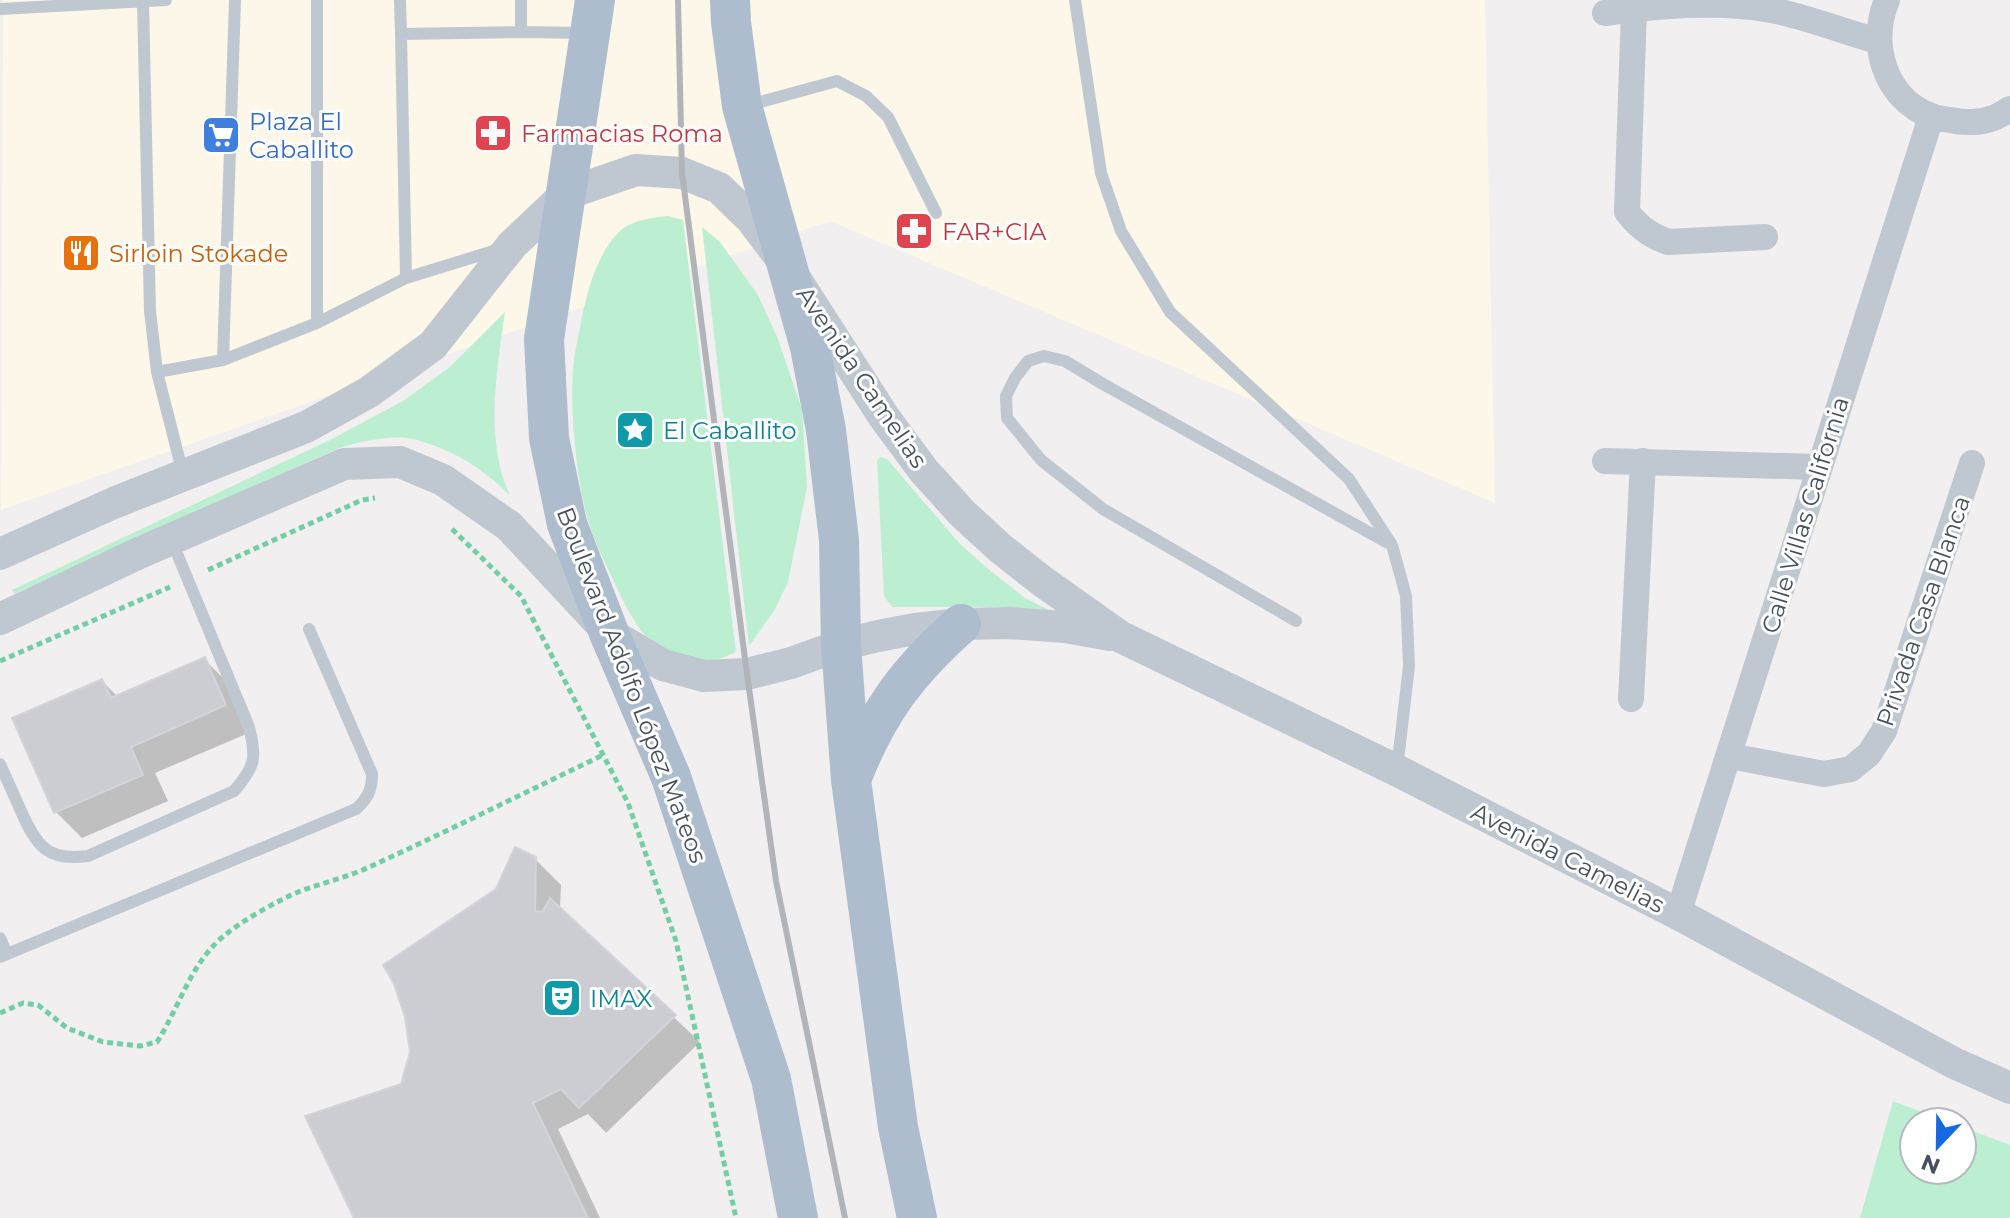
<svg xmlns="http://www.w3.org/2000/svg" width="2010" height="1218" font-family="Montserrat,sans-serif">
<rect width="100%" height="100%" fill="#f1efef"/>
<path fill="#fcf7e8" d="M3,0H1485L1495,503L830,221L1,510Z"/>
<path fill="#bcefd2" d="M668,216L683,220L736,652C711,663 703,664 678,654C671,651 661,649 655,645C638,632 624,603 615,584C603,558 590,533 584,505C576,467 570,410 573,371C574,352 579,335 582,317C588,288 597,256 617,234C630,220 650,218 668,216Z
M702,227L720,242L758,295L778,339L802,410L807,487L788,582L774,611L749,646Z
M505,312C497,368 484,442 510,495C483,470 461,454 426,443C420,441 413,438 407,438C384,436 361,442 339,448L14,594L12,590L330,440L403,401L450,367Z
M880,457L887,459L959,543L987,568L1025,598L1077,624L1024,609L1003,607H892L884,596L877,460Z
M1893,1101L1948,1122H1914V1170H1962V1127L2010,1145V1218H1860Z"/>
<path fill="#0003" d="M205,660L231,686L251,732L155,773L168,801L82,838L56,812L102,681L118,697Z
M535,859L561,885L560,910L700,1042L606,1133L588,1114L558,1129L600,1218H356L403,1085L498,890Z"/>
<path fill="#cbcdd3" stroke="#d3d4da" stroke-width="2" d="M205,657L226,705L131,747L143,775L54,813L12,718L102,679L111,698Z
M515,847L536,857L535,911L542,912L550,898L676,1015L579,1108L561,1089L533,1103L588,1218H354L305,1116L401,1084L410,1052L405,1017L394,984L383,965L496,889Z"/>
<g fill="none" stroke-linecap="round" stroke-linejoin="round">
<path stroke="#74cea5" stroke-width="5" stroke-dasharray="6 4" stroke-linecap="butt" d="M452,529L521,596L628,803L676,941L736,1218
M208,570L362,500L375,498
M0,661L170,587
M0,1013L23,1003L38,1005L67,1028L103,1042L140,1046L157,1042C180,1006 191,962 225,935C243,920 277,901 298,892C321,883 345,878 367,868C446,832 524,793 603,755"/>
<path stroke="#bfc8d1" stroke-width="12" d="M400,0L401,34L521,32L583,33
M1075,0L1101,173L1121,231L1170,312L1349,479L1392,545L1406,596L1409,666L1397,769
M143,2L150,311L157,372L223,360L317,323L406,278L500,249
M0,9L166,0
M521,32V0
M401,34L406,278
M749,105L837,81L866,96L888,117L936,213
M317,323V0
M223,360L235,0
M157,372L183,474
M1296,621L1103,509L1041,460L1007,418L1006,396L1015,378L1028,361L1044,356L1065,361L1103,384L1388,543
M0,764C7,780 14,795 21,811C36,845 47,862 88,856L234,791C255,767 257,758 249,727L171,539
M0,938L7,954
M0,957L356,809C368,798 372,790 372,774L309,629"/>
<path stroke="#bfc8d1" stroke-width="26" d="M1887,0C1869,44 1884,98 1931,116C1937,119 1944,119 1950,120C1963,123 1980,123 1993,118C1999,116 2005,112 2010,109
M1634,9L1627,212C1639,227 1649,235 1668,242L1765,237
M1605,13C1659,6 1716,0 1771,10C1807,17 1842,31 1878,41
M1605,461L1819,467
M1631,699L1643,461
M1730,756L1824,774L1851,769L1869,754L1884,731L1972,463
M1678,914L1931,117"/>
<path stroke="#bfc8d1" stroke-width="32" d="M0,554L116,502L306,427L369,392L433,345L512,245L566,194L636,170L682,173L719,188L751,219L789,269L884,417L924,471L962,513L1000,548L1042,581L1121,637L1396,770L1678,914L1954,1063L2010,1088
M0,619L137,554L344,464L400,462L443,480L509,526L609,633L663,665L704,676L747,674L791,663L841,645L878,636L915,629L961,624L1009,623L1065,627L1110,635"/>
<path stroke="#aebdce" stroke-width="40" d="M595,0L544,339L549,438L567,524L609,633L671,777L771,1079L798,1218
M730,0L731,22L742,106L810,347L826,430L839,540L841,645L851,780L898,1127L917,1218
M852,777C878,711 908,671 961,624"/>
<path stroke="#b1b4b9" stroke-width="6" d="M678,0L682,173L747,674L776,881L845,1218"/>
</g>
<defs>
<g id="pharmacy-square" transform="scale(2)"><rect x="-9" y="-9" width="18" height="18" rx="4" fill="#e0444e" stroke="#fff"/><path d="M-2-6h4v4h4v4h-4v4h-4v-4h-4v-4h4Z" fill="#fff"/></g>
<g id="supermarket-square" transform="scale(2)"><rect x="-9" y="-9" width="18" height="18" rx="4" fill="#3f7fe0" stroke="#fff"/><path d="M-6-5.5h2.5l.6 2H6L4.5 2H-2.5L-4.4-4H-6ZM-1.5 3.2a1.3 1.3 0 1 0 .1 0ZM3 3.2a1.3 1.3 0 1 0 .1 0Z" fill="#fff"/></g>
<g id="restaurant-square" transform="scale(2)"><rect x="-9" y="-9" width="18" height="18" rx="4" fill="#e8710a" stroke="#fff"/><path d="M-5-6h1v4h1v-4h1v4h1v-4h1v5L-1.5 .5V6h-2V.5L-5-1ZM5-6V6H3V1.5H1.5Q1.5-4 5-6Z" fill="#fff"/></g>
<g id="sight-square" transform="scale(2)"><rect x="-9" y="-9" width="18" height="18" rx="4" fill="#0f9aa8" stroke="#fff"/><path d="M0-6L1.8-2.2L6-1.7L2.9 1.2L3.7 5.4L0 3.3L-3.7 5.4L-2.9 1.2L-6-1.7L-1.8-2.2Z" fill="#fff"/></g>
<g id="theatre-square" transform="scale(2)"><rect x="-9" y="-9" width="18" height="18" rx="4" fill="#0f9aa8" stroke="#fff"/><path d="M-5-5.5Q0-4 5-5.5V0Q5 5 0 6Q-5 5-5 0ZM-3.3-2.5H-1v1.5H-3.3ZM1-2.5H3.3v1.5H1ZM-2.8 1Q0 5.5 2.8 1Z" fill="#fff"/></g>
</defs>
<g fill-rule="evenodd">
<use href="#pharmacy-square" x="493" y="133"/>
<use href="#supermarket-square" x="221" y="135"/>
<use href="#pharmacy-square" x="914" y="231"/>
<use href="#restaurant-square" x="81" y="253"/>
<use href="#sight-square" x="635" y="430"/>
<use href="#theatre-square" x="562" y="998"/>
</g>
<g text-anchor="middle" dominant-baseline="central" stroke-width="6" stroke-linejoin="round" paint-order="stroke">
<g font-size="24" fill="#366cbe" stroke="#fff" text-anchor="start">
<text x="249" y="121">Plaza El<tspan x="249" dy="28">Caballito</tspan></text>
</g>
<g font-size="24" fill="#be3a42" stroke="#fff" text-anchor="start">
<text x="521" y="133">Farmacias Roma</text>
<text x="942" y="231">FAR+CIA</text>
</g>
<g font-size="24" fill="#c56008" stroke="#fff" text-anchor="start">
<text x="109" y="253">Sirloin Stokade</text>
</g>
<g font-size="24" fill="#47515c" stroke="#fff">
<text transform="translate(862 377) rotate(56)">Avenida Camelias</text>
<text transform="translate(1805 515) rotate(-73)">Calle Villas California</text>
<text transform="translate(1923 611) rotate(-71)">Privada Casa Blanca</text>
<text transform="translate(632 685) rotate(69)">Boulevard Adolfo López Mateos</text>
<text transform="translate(1568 858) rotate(27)">Avenida Camelias</text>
</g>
<g font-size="24" fill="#0d838f" stroke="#fff" text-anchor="start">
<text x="663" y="430">El Caballito</text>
<text x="590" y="998">IMAX</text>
</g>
</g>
<g transform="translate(1938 1146) rotate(202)"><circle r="38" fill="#ffffff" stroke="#b5b9be" stroke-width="2"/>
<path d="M0-6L14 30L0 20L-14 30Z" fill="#1768e2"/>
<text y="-12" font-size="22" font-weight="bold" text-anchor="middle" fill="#47515c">N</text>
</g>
</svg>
